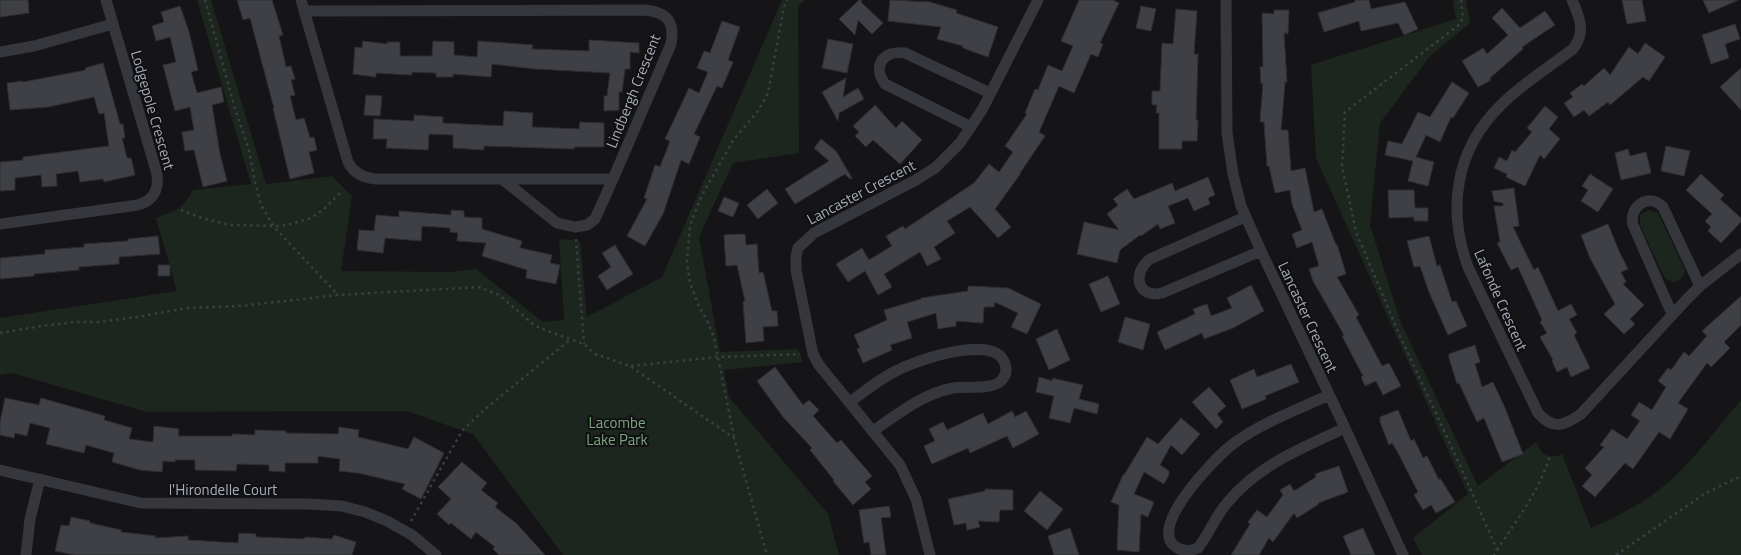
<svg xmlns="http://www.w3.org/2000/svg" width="1741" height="555" font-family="'Titillium Web',sans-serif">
<rect width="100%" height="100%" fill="#151517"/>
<path fill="#1d261e" d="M197,0H211L266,184L332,176L352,196L341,271L452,272L476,269L543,322L564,320L559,239L580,241L587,317L662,277L782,0H805L798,6L799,153L733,163L699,237L720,352L798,349L803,362L724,370L729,397L828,514L839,555H563L473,434L406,411L147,412L12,373L0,375V318L177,291L156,218C175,211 183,209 193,190L251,184Z
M1453,0H1466L1470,23L1430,56L1380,123L1370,225L1401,323L1478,486L1536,442C1541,455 1549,460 1562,454L1591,528C1614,518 1636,507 1655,493C1689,468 1714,431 1741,400V555H1422L1413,538L1468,494L1316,158L1311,65L1456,19Z
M1649,210L1656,212L1659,215L1685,270C1682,284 1671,286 1663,275L1640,225V215Z"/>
<path fill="#3f4045" stroke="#2f2f33" d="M0,0H28L29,13L0,17Z
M237,0H272L283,35L279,36L286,67L291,66L295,79L291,80L295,95L290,96L296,120L304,118L310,138L314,137L317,150L309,152L314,173L290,179L273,108H274L250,18L243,20Z
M859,0H862L861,2L883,23L872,34L858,20L855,35L839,19Z
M890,0L930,2L957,10L956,13L998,27L988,57L963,48V46L937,39L941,27L888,21Z
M1079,0H1113L1119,3L1100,43L1103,44L1098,57L1091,54L1074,93L1059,86L1039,132L1045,136L1020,173H1021L995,209L1011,227L998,238L970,207L947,221L955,233L934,247L941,259L927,266L920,252L884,274L892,287L878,295L865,271L848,282L836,264L862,248L869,260L892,246L886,236L903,226L905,229L974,183L989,164L999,172L1013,152L1005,146L1027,114L1025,113L1035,89L1038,90L1048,65L1062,71L1073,46L1061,41Z
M1355,0H1369L1371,9L1405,2L1418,29L1404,35L1398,23L1361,31L1359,21L1324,32L1318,13L1355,2Z
M1622,0H1642L1646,21L1627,24Z
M1703,0H1738L1709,13Z
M180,6L189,32L198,70L191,72L197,93L221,87L224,102L212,105L220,154L227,181L203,187L194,150L185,151L182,132L194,130L190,107L175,111L163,65L176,62L170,37L156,41L152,26L164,22L161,12Z
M1141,6L1156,9L1151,31L1136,28Z
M1502,8L1520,28L1545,11L1555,25L1522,47L1523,49L1490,78L1491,80L1478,87L1462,61L1483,48L1487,54L1508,35L1492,18Z
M1176,9L1197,11L1194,54H1198L1196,120H1198L1197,141H1182V149H1159V113H1156L1157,105H1152V91H1160L1162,43L1173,44Z
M1274,10H1289L1288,34L1284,33L1287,82H1285L1281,130H1288L1291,171L1305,168L1314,212L1322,209L1336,245L1337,244L1346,274L1337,277L1359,315L1356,317L1382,366L1389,363L1401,386L1383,395L1376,381L1365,386L1361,377L1363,376L1342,336L1344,335L1313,281L1309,269L1319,266L1312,242L1297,248L1292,234L1302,230L1292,204L1290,190L1275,193L1269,166H1267L1264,122H1260L1263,83L1261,84L1260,67H1263L1262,13L1274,14Z
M722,21L740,27L728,60L733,62L722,88L717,86L694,134L700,137L689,164L681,160L663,214L645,246L627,236L647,199L644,198L655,165L660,167L670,141L665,139L689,88L699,93L708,72L697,68L704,51L710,53Z
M1735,24L1740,39L1725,44L1729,58L1711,64L1702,35Z
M828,39L853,44L847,73L822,68Z
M589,40L639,43V53L630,52V69H625L622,92H619V110L604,111V96H607L610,73L535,69L492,64L491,77L453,74V77H436V73L412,72V75L376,73V77L353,74L355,47L362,48L363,41L387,44V42H400V56H432L433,41L454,42V55L477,57L478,41L533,45L532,49L589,51Z
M1645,43L1665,57L1649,81L1643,77L1610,105L1608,102L1589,116L1584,110L1574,117L1564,103L1573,97L1570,93L1582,84L1584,86L1604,68L1610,75L1629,47L1638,54Z
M103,63L120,124H123L125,138H122L127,158H131L135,175L104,182L103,179L80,182L78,171L56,174L57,186L42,187L41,175L15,178V190L0,191V162L23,160V157L109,146L104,113L99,114L94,97L48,107L10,110L7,83L22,81L23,82L86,70L85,68Z
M1741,68V110L1720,87Z
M846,78L843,97L858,88L864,99L839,113L838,121L822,92Z
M1452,82L1469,93L1453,118L1451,117L1440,142L1426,135L1416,157L1434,162L1428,186L1408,181L1413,161L1385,155L1388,141L1402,144L1418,112L1430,117Z
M366,95L382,96L380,116L364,115Z
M875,105L896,128L902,121L922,140L900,164L873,140L866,147L855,136L859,132L853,126Z
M1545,106L1558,117L1549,129L1560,139L1544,159L1540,155L1525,186L1506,177L1507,174L1494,168L1499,157L1507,161L1512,150L1515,152L1532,132L1527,128Z
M504,111L533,113L532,127L579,129L580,122L604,123V147H574V149L484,146V150L453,148V135L429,134L428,150L386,148L387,139H373L374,119L414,121V115L443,117V123L503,126Z
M821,139L836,151L852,178L850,179L845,174L795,204L785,189L829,161L814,148Z
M1666,146L1690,151L1684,176L1661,171Z
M1628,149L1630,156L1646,152L1651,173L1621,180L1615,153Z
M1590,174L1613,189L1598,212L1581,201L1588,190L1582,186Z
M1701,174L1724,195L1720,199L1741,218V222L1721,243L1708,231L1711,227L1705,221L1712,214L1686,190Z
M1208,177L1215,195L1208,198L1210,204L1194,211L1188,198L1168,206L1175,223L1160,229L1158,224L1141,236L1140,235L1120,250L1117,263L1077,254L1084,222L1119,230L1107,214L1118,205L1113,199L1127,189L1134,199L1172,183L1175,191Z
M1514,188L1519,226L1513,227L1534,270L1538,267L1558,311L1571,304L1577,315L1569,319L1577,333L1574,335L1590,368L1571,377L1567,367L1557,372L1552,361L1553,360L1540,337L1547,333L1540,322L1542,320L1518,267L1511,270L1497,243L1500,242L1494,206H1503V203L1494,201L1492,191Z
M767,189L778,203L758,219L747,205Z
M1388,190H1414L1415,208H1428V221H1414V217L1389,218Z
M724,197L739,203L733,217L718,211Z
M451,210L464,211V217L482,218V229L522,241L520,248L552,255L550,263L560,265L556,284L526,278L527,270L482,256L486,243L457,241L458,233L450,232V228L422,226L421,241L385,238L383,253L357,250L359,230L374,231L376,215L399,217V211L451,215Z
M1608,224L1619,251L1628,269L1621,272L1626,282L1623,284L1644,305L1630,319L1635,324L1624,334L1604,314L1615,304L1590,258L1581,235Z
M745,234L746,245L757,244L759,273L763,272L772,311H777L778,326L763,327L764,341L746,343L743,301H745L737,265L726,266L724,235Z
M158,236L160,254L119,257V264L79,267V270L34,274V276L0,279V258L45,254V250L84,247V244L128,241V239Z
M1429,236L1437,266L1440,265L1452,302L1456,301L1467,326L1448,335L1429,292L1420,266L1414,267L1407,241Z
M615,245L633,274L607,290L598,276L611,267L602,253Z
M158,265H170V276H158Z
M1108,276L1120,304L1101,312L1089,284Z
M1251,285L1264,311L1233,328L1204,339L1202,333L1165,350L1157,332L1195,314L1193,309L1207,304L1211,316L1232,308L1227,298Z
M968,286L1008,288L1041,304L1027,334L1011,327L1018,313L995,302L994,307H984L983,323L956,321V326L938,329L936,313L907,322L912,338L890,345L892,350L863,363L857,349L860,348L854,335L887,320L884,310L921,299V298L968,291Z
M1741,296V325L1724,342L1730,348L1711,367L1707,363L1678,403L1688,409L1670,439L1659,432L1633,469L1625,463L1595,497L1582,486L1592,475L1585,468L1604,447L1600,445L1612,429L1627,439L1640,421L1631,415L1639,402L1652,410L1666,387L1658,381L1668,368L1671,370L1684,352L1689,356L1707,336L1702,331Z
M1125,317L1150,324L1143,350L1118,342Z
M1057,329L1070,360L1049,370L1036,339Z
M1475,345L1480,362L1475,364L1482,387L1493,382L1505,408L1523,454L1502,462L1484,418L1477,422L1459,383L1457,384L1449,358V354Z
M1291,364L1299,382L1265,396L1266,399L1242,409L1230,380L1254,369L1257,377Z
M775,367L803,405L809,400L819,410L813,416L837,443L841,440L872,476L865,482L871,489L853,505L833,481L834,480L810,450L812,448L783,417L757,381Z
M1039,377L1053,381L1052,378L1083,385L1079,399L1099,404L1097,414L1074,408L1070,423L1049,418L1054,396L1036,392Z
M1209,387L1226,406L1217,414L1223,422L1216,429L1192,402Z
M5,398L39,405L41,398L105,416L104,420L132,428L129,439L153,442L154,426L179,429L178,436H232V434L255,435V430L286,431V433L338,434L339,427L359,430L358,437L408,449L414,437L444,453L421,499L402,489L405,484L358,473L339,471L340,459L318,456V463H285V472L269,471V465L237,464L236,471L195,470V460H175V462L163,461L162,472L140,470L112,462L114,453L86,445L84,453L46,444L50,428L30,423L27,436L15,433L14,438L0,435V422Z
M1398,410L1411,441L1414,439L1423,458L1427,456L1439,480L1440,478L1455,502L1436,513L1431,505L1423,510L1414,495L1418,492L1397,451L1392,443L1389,445L1380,422V417Z
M1012,411L1015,417L1026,411L1039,434L1013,448L1007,436L970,453L968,448L932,464L924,446L935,441L929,429L943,422L947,430L983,413L988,424Z
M1181,418L1200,434L1182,455L1171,445L1160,465L1169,471V475L1164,484L1144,472L1134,494L1154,502L1148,517L1141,514L1139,552L1117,550L1119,505L1111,502L1123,475H1124L1147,437L1158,444Z
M462,462L487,483L481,490L498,503L495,507L516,523L545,555H499L493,549L495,547L476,532L471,539L451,523L449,525L437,514L451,499L438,487Z
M1339,466L1348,492L1318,503L1319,504L1297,518L1294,513L1273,542L1269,538L1259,555H1231L1250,524L1248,522L1257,510L1267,517L1283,495L1280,490L1290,484L1294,491L1316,477L1315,474Z
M985,489L1013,490V510H1000L999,522L978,521L980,527L967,530L966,523L954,525L948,499L985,491Z
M1040,491L1063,509L1047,530L1024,511Z
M889,506L891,517L881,518L886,555H871L869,542L864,543L859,510Z
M71,517L90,521V523L121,530V532L156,536L155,538L188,536V540L238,543L239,533L256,534V537L304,539L305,537L332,539L334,535L356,542L352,555H74L55,551L61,525L69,526Z
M1070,528L1079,555H1054L1048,536Z
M1363,528L1375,555H1351L1343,536Z"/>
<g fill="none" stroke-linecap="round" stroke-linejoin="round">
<path stroke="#3c3e44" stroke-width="2.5" stroke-dasharray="2.5 4" stroke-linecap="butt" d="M205,0L235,109L249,150L255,182L261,205L274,227L338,295
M1461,0L1463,17L1460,24L1345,112L1342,166L1356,232L1400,336L1459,463L1497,550L1494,555
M181,210L202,218L230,225L278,226L291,224L311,218L324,209L341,192
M576,239L584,344
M0,333L41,326L76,322H99L137,317L187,308L241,306L338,295L479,287L499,295L534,325L545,330L584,344L595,354L630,366L734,438L767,555
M631,366L718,357L800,354
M734,437L714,338L707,320L699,307L690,283L687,262L690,225L702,195L734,139L758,111L768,93L784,7L787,0
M411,521L462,431L484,410L571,339
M1497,550C1517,520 1539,491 1550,456
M1616,555L1704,494L1741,476"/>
<path stroke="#36373d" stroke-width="11" d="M301,0L348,162C354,174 364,178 376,179H613L595,219L587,225L575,227L557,223L502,179
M1226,0L1227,133L1233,174L1241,206L1261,251L1345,428L1403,555
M1572,0C1580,18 1586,32 1573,49C1549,67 1522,84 1501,105C1455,150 1447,209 1468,267L1538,413C1553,430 1564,426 1581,414L1687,299L1700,286L1741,254
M305,11L644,10C667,12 675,21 671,44L613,179
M0,52L34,46L113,24
M971,127L885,84C872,66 883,50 905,53L990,93
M1245,217L1150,259C1131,274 1138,299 1162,293L1261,251
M0,224L138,205C154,200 159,190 157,174L106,0
M1672,314L1633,225C1628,207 1649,192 1663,207L1700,286
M1329,395C1295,411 1257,424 1228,448C1212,462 1147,528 1176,547C1183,552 1191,551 1198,548C1209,534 1215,517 1227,503C1258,465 1302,448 1345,428
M850,402C864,392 878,380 894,372C913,361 996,332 1005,364C1007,370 1006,376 1001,381C991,390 966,386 953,388C922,394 898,414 873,431
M0,470L141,503L308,504L342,506L365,512L387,521L412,535L436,555
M26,555L30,519L40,479
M930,555L916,499L900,465L819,365L813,354L796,270V257L798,248L814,233L916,180L935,168L960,143L982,110L1038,0"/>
</g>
<g text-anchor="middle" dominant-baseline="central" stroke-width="4" stroke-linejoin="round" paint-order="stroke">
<g font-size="15" fill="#a6acb9" stroke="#101012">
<text transform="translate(633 91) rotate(-68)">Lindbergh Crescent</text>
<text transform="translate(153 110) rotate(74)">Lodgepole Crescent</text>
<text transform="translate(861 192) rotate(-28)">Lancaster Crescent</text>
<text transform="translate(1501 300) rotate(66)">Lafonde Crescent</text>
<text transform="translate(1308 317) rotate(65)">Lancaster Crescent</text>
<text x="223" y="489">l'Hirondelle Court</text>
</g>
<g font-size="15" fill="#7ba67d" stroke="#101012">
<text x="617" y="422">Lacombe<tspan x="617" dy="17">Lake Park</tspan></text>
</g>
</g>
</svg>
